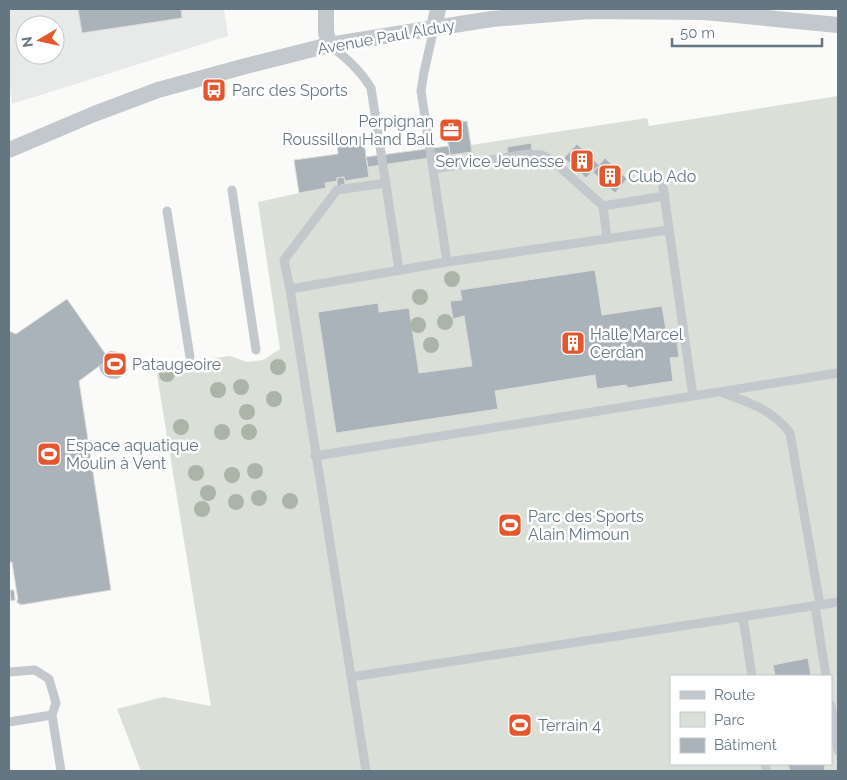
<svg xmlns="http://www.w3.org/2000/svg" width="847" height="780" font-family="Raleway,sans-serif">
<rect width="100%" height="100%" fill="#fafaf8"/>
<path fill="#e8e9e9" fill-rule="evenodd" d="M9,9H224L228,36L12,104L9,83ZM25,25H55V55H25Z"/>
<path fill="#dadfd7" fill-rule="evenodd" d="M838,96V771H141L117,709L163,697L211,706L157,375L162,363L184,373L203,370L215,358L230,356L247,362L263,360L280,349L258,202L299,193L294,160L338,154L337,140L363,136L366,157L448,146L467,121L471,145L647,118L649,126ZM671,676H831V764H671Z"/>
<path fill="#bbc7cb" d="M110,351C124,351 131,362 125,374L117,379C108,379 101,376 99,366L109,359L105,354Z"/>
<path fill="#aab3b9" stroke="#dcdcda" d="M78,9H181L182,18L82,33Z
M467,121L472,152L450,155L445,124Z
M363,136L369,177L345,181L344,177L337,178V181L325,183L326,188L299,193L294,160L338,154L337,140Z
M531,143L532,150L508,154L507,147Z
M577,144L599,165L586,178L564,158Z
M449,146L450,155L368,167L366,157Z
M605,158L627,179L615,193L593,172Z
M344,177L345,184L337,186V178Z
M595,270L602,315L662,306L666,330L675,329L679,357L670,358L673,381L628,388L626,385L597,389L595,375L495,391L498,409L336,433L318,312L378,303L379,312L409,308L419,373L472,366L464,316L453,319L450,301L462,300L460,290Z
M67,299L109,359L79,381L111,590L20,605L19,603H17V600H18L12,562L9,563V331L16,334Z
M10,590H14L15,600L11,601Z
M808,658L811,676H775L773,665Z
M788,764H824L825,771H790Z"/>
<g fill="none" stroke-linecap="round" stroke-linejoin="round">
<path stroke="#c3c8cc" stroke-width="9" d="M434,28L424,72L421,91L447,262
M330,45C346,58 360,70 371,88L399,270
M433,169L527,154L542,155L552,160L603,206L607,239
M662,180L693,396
M232,190L256,350
M603,206L665,196
M167,211L190,357
M290,289L284,260L337,190L386,183
M721,392C748,402 772,409 790,433L820,605
M315,456L838,373
M815,606L826,676
M743,618L752,676
M9,672L35,670L49,679L56,703L52,715L9,722
M351,677L838,602
M831,705L838,751
M52,715L61,771
M765,764L767,771
M366,771L290,289L447,262L668,230"/>
<path stroke="#c3c8cc" stroke-width="16" d="M326,9V32L329,45
M434,28L438,9
M9,150L94,114L158,90L246,66L329,45L434,28L492,19L589,11L704,12L838,25"/>
</g>
<g fill="#aab4a7">
<circle cx="452" cy="279" r="8"/>
<circle cx="420" cy="297" r="8"/>
<circle cx="445" cy="322" r="8"/>
<circle cx="418" cy="325" r="8"/>
<circle cx="431" cy="345" r="8"/>
<circle cx="278" cy="367" r="8"/>
<circle cx="167" cy="374" r="8"/>
<circle cx="241" cy="387" r="8"/>
<circle cx="218" cy="390" r="8"/>
<circle cx="274" cy="399" r="8"/>
<circle cx="247" cy="412" r="8"/>
<circle cx="181" cy="427" r="8"/>
<circle cx="222" cy="432" r="8"/>
<circle cx="249" cy="432" r="8"/>
<circle cx="255" cy="471" r="8"/>
<circle cx="196" cy="473" r="8"/>
<circle cx="232" cy="475" r="8"/>
<circle cx="208" cy="493" r="8"/>
<circle cx="259" cy="498" r="8"/>
<circle cx="290" cy="501" r="8"/>
<circle cx="236" cy="502" r="8"/>
<circle cx="202" cy="509" r="8"/>
</g>
<defs>
<g id="bus-square" transform="scale(1.25)"><rect x="-9" y="-9" width="18" height="18" rx="4" fill="#e4572e" stroke="#fff"/><path d="M-5-6H5V4H4V6H2V4H-2V6H-4V4H-5ZM-3.5-4V0h7V-4ZM-3.5 1.2v1.5H-2V1.2ZM2 1.2v1.5H3.5V1.2Z" fill="#fff"/></g>
<g id="office-square" transform="scale(1.25)"><rect x="-9" y="-9" width="18" height="18" rx="4" fill="#e4572e" stroke="#fff"/><path d="M-6-3h4V-5.5h4V-3h4V5H-6ZM-1-4.5V-3h2v-1.5ZM-6 0V1H6V0Z" fill="#fff"/></g>
<g id="building-square" transform="scale(1.25)"><rect x="-9" y="-9" width="18" height="18" rx="4" fill="#e4572e" stroke="#fff"/><path d="M-4-6H4V6H1V3H-1V6H-4ZM-2.5-4.3h1.7v1.8h-1.7ZM.8-4.3h1.7v1.8H.8ZM-2.5-1h1.7V.8h-1.7ZM.8-1h1.7V.8H.8Z" fill="#fff"/></g>
<g id="stadium-square" transform="scale(1.25)"><rect x="-9" y="-9" width="18" height="18" rx="4" fill="#e4572e" stroke="#fff"/><path d="M0-5a6.5 5 0 1 0 0 10a6.5 5 0 1 0 0-10ZM-3.5-1.8h7v3.6h-7Z" fill="#fff"/></g>
</defs>
<g fill-rule="evenodd">
<use href="#bus-square" x="214" y="90"/>
<use href="#office-square" x="451" y="130"/>
<use href="#building-square" x="582" y="161"/>
<use href="#building-square" x="610" y="176"/>
<use href="#building-square" x="573" y="343"/>
<use href="#stadium-square" x="115" y="364"/>
<use href="#stadium-square" x="49" y="454"/>
<use href="#stadium-square" x="510" y="525"/>
<use href="#stadium-square" x="520" y="725"/>
</g>
<g text-anchor="middle" dominant-baseline="central" stroke-width="5" stroke-linejoin="round" paint-order="stroke">
<g font-size="16" fill="#657683" stroke="#fff">
<text transform="translate(386 37) rotate(-10)">Avenue Paul Alduy</text>
</g>
<g font-size="16" fill="#657683" stroke="#fff" text-anchor="start">
<text x="232" y="90">Parc des Sports</text>
<text x="434" y="121" text-anchor="end">Perpignan<tspan x="434" dy="18">Roussillon Hand Ball</tspan></text>
<text x="564" y="161" text-anchor="end">Service Jeunesse</text>
<text x="628" y="176">Club Ado</text>
<text x="590" y="334">Halle Marcel<tspan x="590" dy="18">Cerdan</tspan></text>
<text x="132" y="364">Pataugeoire</text>
<text x="66" y="445">Espace aquatique<tspan x="66" dy="18">Moulin à Vent</tspan></text>
<text x="528" y="516">Parc des Sports<tspan x="528" dy="18">Alain Mimoun</tspan></text>
<text x="538" y="725">Terrain 4</text>
</g>
</g>
<rect width="847" height="780" fill="none" stroke="#657683" stroke-width="20"/>
<rect x="670" y="675" width="162" height="90" fill="#ffffff" stroke="#c1c8cd"/>
<rect x="680" y="691" width="25" height="8" fill="#c3c8cc" stroke="#c1c8cd"/>
<text x="714" y="700" font-size="15" fill="#657683">Route</text>
<rect x="680" y="712" width="25" height="15" fill="#dadfd7" stroke="#c1c8cd"/>
<text x="714" y="725" font-size="15" fill="#657683">Parc</text>
<rect x="680" y="738" width="25" height="15" fill="#aab3b9" stroke="#c1c8cd"/>
<text x="714" y="750" font-size="15" fill="#657683">Bâtiment</text>
<g transform="translate(40 40) rotate(261)"><circle r="24" fill="#ffffff" stroke="#c1c8cd"/>
<path d="M0-4L9 19L0 12L-9 19Z" fill="#e4572e"/>
<text y="-8" font-size="14" font-weight="bold" text-anchor="middle" fill="#657683">N</text>
</g>
<path d="M672 38v8h150v-8" fill="none" stroke="#657683" stroke-width="2.5"/>
<text x="680" y="38" font-size="15" fill="#657683" stroke="#ffffff" stroke-width="4" paint-order="stroke">50 m</text>
</svg>
